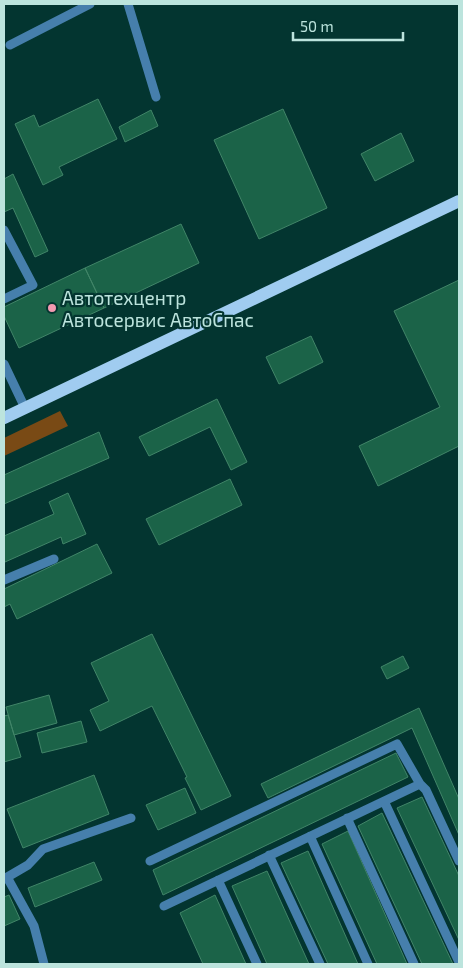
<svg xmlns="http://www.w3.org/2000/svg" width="463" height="968" font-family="'Exo 2',sans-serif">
<rect width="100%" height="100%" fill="#033530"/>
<path fill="#794a15" d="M60,411L68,426L4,456V438Z"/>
<path fill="#1b6348" stroke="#418568" d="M98,99L117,139L59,167L63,175L43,185L15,124L34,115L39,127Z
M283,109L327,208L259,239L214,140Z
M151,110L158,126L125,142L119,127Z
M401,133L414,161L375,181L361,154Z
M13,174L48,251L35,257L13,208L4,212V179Z
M181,224L199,263L104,308L85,268Z
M85,268L104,308L19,348L4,316V307Z
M459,280V446L378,486L359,446L440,407L394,311Z
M311,336L323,362L279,384L266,357Z
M217,399L247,462L231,470L210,427L149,456L139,437Z
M99,432L109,458L4,504V475Z
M230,479L242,505L159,545L146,519Z
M68,493L86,534L63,544L61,537L5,562L4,559V536L54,514L49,502Z
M97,544L112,573L17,619L10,604L4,607V589Z
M152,634L231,796L201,810L185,778L187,777L152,706L100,731L90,710L109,701L91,663Z
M403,656L409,668L387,679L381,667Z
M49,695L57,723L14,735L6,707Z
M419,708L459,799V835L412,728L268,798L261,784Z
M8,715L21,757L4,762V716Z
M81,721L87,742L42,753L37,733Z
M396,753L408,777L163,895L153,870Z
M94,775L109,814L23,848L7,809Z
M185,788L196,813L158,830L146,805Z
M422,797L459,876V940L397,808Z
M382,813L453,964H422L358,826Z
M348,831L407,964H377L322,844Z
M308,851L358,964H328L281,863Z
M94,862L102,880L35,907L28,888Z
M267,871L309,964H267L232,886Z
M9,895L20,919L4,926V897Z
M215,895L246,964H203L180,913Z"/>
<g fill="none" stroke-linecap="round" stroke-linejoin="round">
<path stroke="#467fac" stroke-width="9" d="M128,4L156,97
M10,45L90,4
M4,230L33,285L4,299
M4,364L25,408
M4,580L54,559
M420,784L426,790L459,861
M384,801L459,962
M347,818L414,964
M310,836L368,964
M269,855L320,964
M150,861L397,744L420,784L164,906
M7,877L34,926L44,964
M4,879L28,865L43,849L131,818
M218,880L257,964"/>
<path stroke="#a0ccf0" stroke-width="12" d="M4,418L459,201"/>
</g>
<circle fill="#f29ab0" stroke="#033530" stroke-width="2" cx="52" cy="308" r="5"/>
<g text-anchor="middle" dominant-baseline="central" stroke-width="4.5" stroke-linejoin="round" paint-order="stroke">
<g font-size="19" fill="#bce4dd" stroke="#033530" text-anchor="start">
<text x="62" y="297">Автотехцентр<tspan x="62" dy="22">Автосервис АвтоСпас</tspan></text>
</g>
</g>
<rect width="463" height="968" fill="none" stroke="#bce4dd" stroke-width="10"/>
<path d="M293 32v8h110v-8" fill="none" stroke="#bce4dd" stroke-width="2.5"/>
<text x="300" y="32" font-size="15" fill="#bce4dd" stroke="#033530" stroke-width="4" paint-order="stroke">50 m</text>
</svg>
